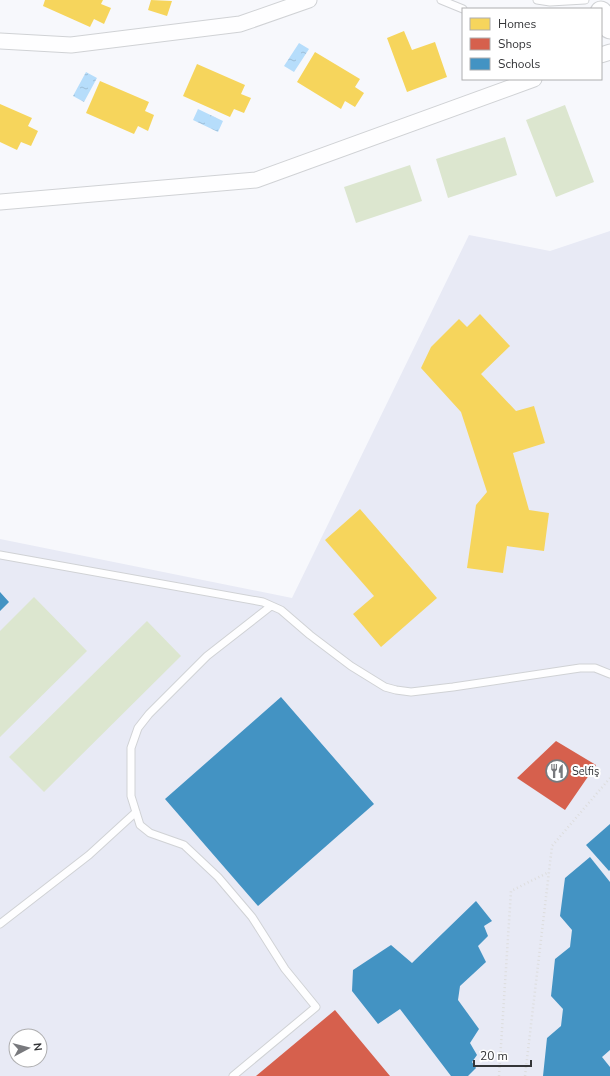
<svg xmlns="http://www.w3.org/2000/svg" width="610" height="1076" font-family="'Nunito Sans',sans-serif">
<defs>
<pattern id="water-ripples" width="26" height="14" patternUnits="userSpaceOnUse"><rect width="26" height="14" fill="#b6ddfb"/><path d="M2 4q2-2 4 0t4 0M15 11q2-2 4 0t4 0" fill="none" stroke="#9dbed8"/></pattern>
</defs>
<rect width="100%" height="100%" fill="#f7f8fc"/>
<path fill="#e8eaf5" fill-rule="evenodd" d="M610,231V1076H0V539L292,598L469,235L550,251ZM16,1036H40V1060H16Z"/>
<path fill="#dce6cf" d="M565,105L594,182L556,197L526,120Z
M505,137L517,175L448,198L436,159Z
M410,165L422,201L356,223L344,187Z
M34,597L87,651L0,737V631Z
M147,621L181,656L44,792L9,757Z"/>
<path fill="url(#water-ripples)" d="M299,43L309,49L294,72L284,66Z
M86,72L97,78L84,102L73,96Z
M198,109L223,121L218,132L193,120Z"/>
<path fill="#f6d55c" d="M45,0H103L101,4L111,8L104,24L94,19L90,27L43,6Z
M151,0L172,1L167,16L148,10Z
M404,31L412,50L435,42L447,77L407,92L387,38Z
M315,52L360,79L355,87L364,93L355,107L345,101L341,109L297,82Z
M197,64L245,85L241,94L251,98L244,113L234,109L230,117L183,96Z
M100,81L149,102L145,111L154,115L148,131L138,126L134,134L86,113Z
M0,104L32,118L28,126L38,131L31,146L21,142L17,150L0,142Z
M480,314L510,346L481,374L516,411L534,406L545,443L513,453L529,510L549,513L544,551L507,546L503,573L467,568L476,505L487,492L461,412L421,368L431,347L459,319L467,327Z
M360,509L437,598L381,647L353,614L374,596L325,540Z"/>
<path fill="#d6604d" d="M556,741L596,765L565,810L517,778Z
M335,1010L390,1076H256Z"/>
<path fill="#4393c3" d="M0,592L9,602L0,611Z
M281,697L374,804L258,906L165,799Z
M610,824V870L609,871L586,845Z
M590,857L610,882V1050L602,1057L610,1067V1076H543L547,1038L561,1026L563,1009L551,996L555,959L570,947L572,930L560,916L565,878Z
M476,901L492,921L484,926L488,936L478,946L486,962L460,986L458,1000L479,1029L470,1043L477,1055L472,1062L476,1068L468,1076H451L400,1009L378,1024L352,991L353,970L391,945L412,963Z"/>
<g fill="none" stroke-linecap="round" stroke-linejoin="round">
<g stroke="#d0d2d5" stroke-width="9">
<path id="service" d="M441,0L463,9
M537,0L550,2L585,0
M0,555L263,602L281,610L310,635L351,666L385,687L396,690L411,692L453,687L580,668H595L610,674
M0,924L89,855L136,812
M233,1076L316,1007L285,969L252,917L218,877L184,845L150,833L140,825L131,796V748L138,728L149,714L207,656L271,606"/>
</g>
<g stroke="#d0d2d5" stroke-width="17">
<path id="minor" d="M0,41L71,45L240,24L309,0
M601,55L610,52
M0,202L256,180L534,79"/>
</g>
<g stroke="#d0d2d5" stroke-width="23">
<path id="secondary" d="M601,12L610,28"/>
</g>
<path stroke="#ddd" stroke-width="2.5" stroke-dasharray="1 3" stroke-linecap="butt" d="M499,1076L511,891L549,872
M525,1076L552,846L610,778"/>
<use href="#service" stroke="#fefeff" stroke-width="7"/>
<use href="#minor" stroke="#fefeff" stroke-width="15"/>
<use href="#secondary" stroke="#fefeff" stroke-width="21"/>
</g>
<defs>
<g id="restaurant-ring" transform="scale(1.15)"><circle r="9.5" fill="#fff" stroke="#78797d" stroke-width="1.5"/><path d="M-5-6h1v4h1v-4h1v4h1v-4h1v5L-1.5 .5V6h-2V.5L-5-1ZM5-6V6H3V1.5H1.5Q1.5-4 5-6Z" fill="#78797d"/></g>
</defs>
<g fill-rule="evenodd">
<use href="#restaurant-ring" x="557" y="771"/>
</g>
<g text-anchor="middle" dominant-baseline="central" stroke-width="4" stroke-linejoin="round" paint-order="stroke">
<g font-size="11" fill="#343538" stroke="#fff" text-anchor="start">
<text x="572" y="771">Selfiş</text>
</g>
</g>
<rect x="462" y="8" width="140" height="72" fill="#ffffff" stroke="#aeaeaf"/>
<rect x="470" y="18" width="20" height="12" fill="#f6d55c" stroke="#aeaeaf"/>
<text x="498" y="28" font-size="12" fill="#343538">Homes</text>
<rect x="470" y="38" width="20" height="12" fill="#d6604d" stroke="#aeaeaf"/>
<text x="498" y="48" font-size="12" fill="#343538">Shops</text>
<rect x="470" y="58" width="20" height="12" fill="#4393c3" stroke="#aeaeaf"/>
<text x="498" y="68" font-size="12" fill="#343538">Schools</text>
<g transform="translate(28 1048) rotate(83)"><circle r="19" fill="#ffffff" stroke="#aeaeaf"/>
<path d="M0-3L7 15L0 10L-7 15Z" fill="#78797d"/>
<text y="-6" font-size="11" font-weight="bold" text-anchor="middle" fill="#343538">N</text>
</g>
<path d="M474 1060v6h57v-6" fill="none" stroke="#343538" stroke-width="2"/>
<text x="480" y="1060" font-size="12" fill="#343538" stroke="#ffffff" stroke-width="3" paint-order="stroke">20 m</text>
</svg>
